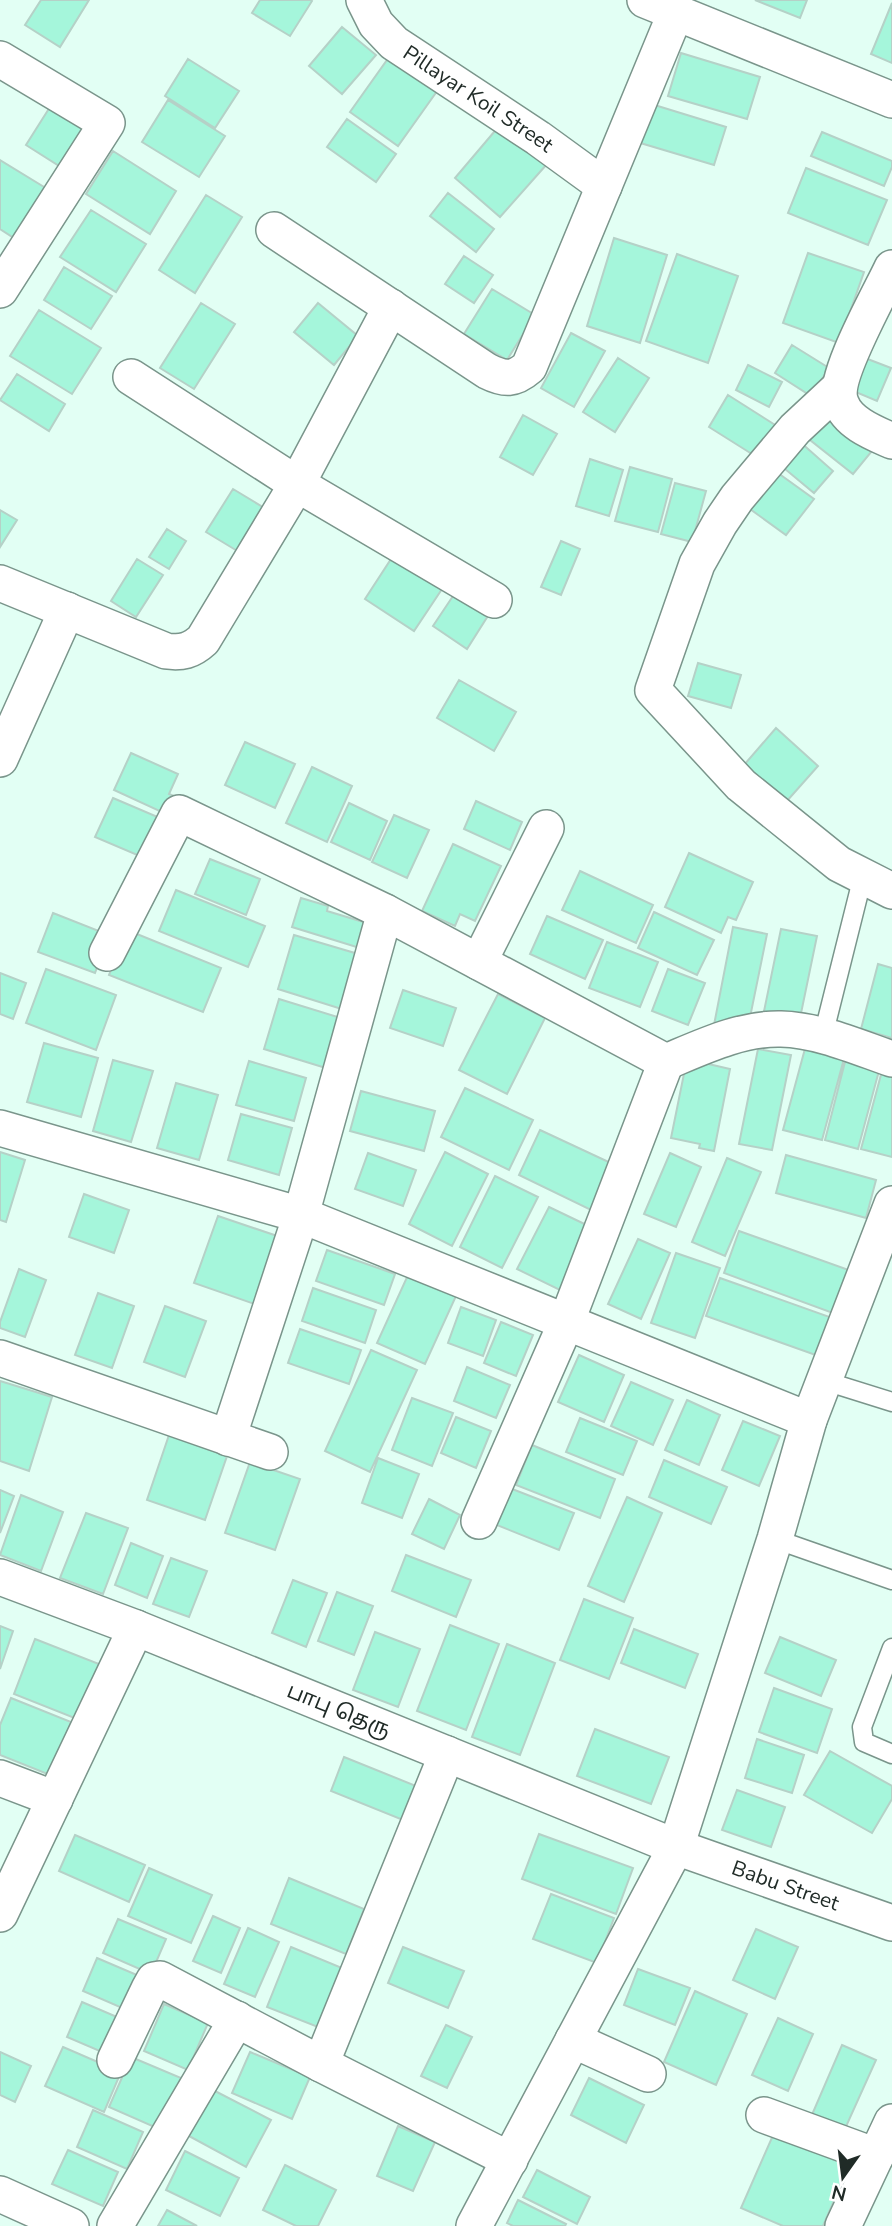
<svg xmlns="http://www.w3.org/2000/svg" width="892" height="2226" font-family="'Nunito Sans','Noto Sans Tamil',sans-serif">
<rect width="100%" height="100%" fill="#e2fff4"/>
<path fill="#a5f6db" stroke="#b5d1c7" stroke-width="2" d="M41,0H89L60,47L25,25Z
M260,0H311L312,1L290,36L252,13Z
M755,0H807L800,18Z
M892,3V63L871,54Z
M342,27L376,55L342,94L309,66Z
M392,53L440,87L398,146L350,112Z
M681,53L760,77L747,119L668,96Z
M188,59L239,91L215,128L165,96Z
M55,99L93,122L64,169L26,145Z
M168,100L225,136L199,177L142,142Z
M648,103L726,127L714,165L637,142Z
M347,119L396,154L376,182L327,147Z
M500,125L547,164L500,217L455,178Z
M822,132L892,161V167L884,186L811,156Z
M113,151L176,191L150,234L86,194Z
M0,160L49,190L17,240L0,229Z
M806,168L887,200L868,245L788,213Z
M448,193L494,229L476,252L430,216Z
M206,195L242,217L195,293L159,270Z
M91,210L146,244L116,292L60,257Z
M614,238L667,255L640,343L587,326Z
M808,253L864,272L839,343L783,323Z
M677,254L738,276L708,363L646,341Z
M464,256L493,275L474,303L445,284Z
M64,267L112,296L91,329L44,300Z
M492,289L535,315L507,360L464,334Z
M201,303L235,324L194,389L160,368Z
M318,303L358,336L334,365L294,332Z
M39,310L101,348L72,394L10,356Z
M571,333L605,351L574,407L541,388Z
M792,345L829,368L811,396L775,373Z
M618,358L649,378L615,432L583,412Z
M865,358L891,368L877,401L851,390Z
M748,365L782,382L769,407L736,390Z
M17,374L65,404L49,431L0,400Z
M728,395L783,430L763,461L709,427Z
M824,413L872,451L853,474L805,436Z
M523,415L557,434L533,475L500,457Z
M799,441L833,471L814,493L779,464Z
M590,459L623,470L609,516L576,506Z
M630,467L672,479L658,532L615,521Z
M771,468L814,499L786,535L743,504Z
M675,483L706,491L692,542L661,534Z
M233,489L266,509L239,552L206,532Z
M0,510L17,520L0,547Z
M167,529L186,541L169,569L149,557Z
M561,541L580,549L561,595L541,587Z
M393,556L442,589L414,631L365,599Z
M137,559L163,575L136,617L111,601Z
M457,590L491,611L467,649L433,626Z
M698,663L741,675L731,708L688,696Z
M459,680L516,712L494,751L437,718Z
M776,728L818,766L786,802L744,765Z
M245,742L295,764L275,808L225,785Z
M131,753L178,774L169,794L174,796L166,814L114,790Z
M312,767L352,786L327,842L286,823Z
M113,798L167,821L149,860L95,837Z
M476,801L522,822L510,850L464,829Z
M349,803L387,821L370,860L331,842Z
M394,815L429,830L407,878L372,862Z
M453,844L501,866L475,921L460,914L455,926L422,911Z
M689,853L753,882L736,920L728,917L721,933L665,907Z
M210,859L260,879L246,915L195,894Z
M580,871L653,905L636,943L562,910Z
M176,890L265,926L248,967L159,931Z
M301,898L328,906L327,911L370,924L363,949L292,927Z
M654,912L714,940L697,975L638,948Z
M53,913L109,935L95,973L38,952Z
M547,916L603,940L585,979L530,954Z
M733,927L767,934L747,1032L714,1025Z
M781,929L817,936L799,1023L763,1016Z
M127,930L221,968L203,1012L109,975Z
M294,935L365,956L348,1011L278,989Z
M607,942L658,962L640,1007L589,988Z
M878,964L892,968V1038L861,1029Z
M46,969L116,995L96,1050L26,1023Z
M668,969L705,983L688,1025L652,1011Z
M0,973L26,983L13,1019L0,1014Z
M403,990L456,1008L443,1046L390,1028Z
M498,994L545,1018L507,1094L459,1070Z
M279,999L344,1019L329,1069L264,1049Z
M44,1043L98,1058L81,1117L27,1102Z
M806,1045L845,1055L822,1140L783,1130Z
M758,1049L791,1055L772,1150L739,1144Z
M846,1058L880,1067L858,1149L825,1140Z
M687,1059L730,1069L714,1151L699,1148L700,1144L671,1138Z
M113,1060L153,1071L131,1142L93,1131Z
M249,1061L306,1078L294,1121L236,1105Z
M882,1071L892,1073V1157L861,1149Z
M176,1083L218,1095L199,1160L157,1148Z
M465,1088L533,1120L509,1170L441,1137Z
M361,1091L435,1111L424,1151L350,1131Z
M241,1114L292,1128L279,1175L228,1160Z
M540,1130L613,1164L591,1210L519,1175Z
M0,1152L25,1160L6,1222L0,1220Z
M445,1152L488,1174L452,1246L409,1224Z
M368,1153L416,1170L403,1206L355,1189Z
M670,1153L701,1167L676,1227L644,1214Z
M786,1155L876,1180L866,1218L776,1193Z
M727,1158L761,1172L725,1256L692,1242Z
M495,1176L538,1197L502,1268L460,1247Z
M84,1194L129,1210L114,1253L69,1237Z
M549,1207L595,1229L564,1292L517,1269Z
M218,1216L289,1240L266,1308L194,1283Z
M739,1231L857,1273L841,1316L724,1273Z
M638,1239L670,1253L641,1319L608,1304Z
M327,1250L395,1274L384,1305L316,1281Z
M676,1253L720,1268L695,1338L651,1323Z
M19,1269L46,1280L25,1337L0,1328V1322Z
M408,1275L456,1296L425,1364L377,1343Z
M720,1278L838,1320L824,1358L706,1316Z
M313,1288L376,1310L365,1343L302,1321Z
M98,1293L134,1306L112,1368L75,1355Z
M165,1306L206,1321L185,1377L144,1362Z
M461,1307L496,1320L483,1356L448,1343Z
M501,1322L533,1335L516,1376L484,1363Z
M300,1329L361,1350L349,1384L288,1363Z
M371,1350L417,1370L370,1472L325,1451Z
M579,1355L624,1375L604,1422L558,1402Z
M467,1367L510,1385L496,1418L454,1401Z
M0,1381L52,1397L29,1471L0,1461Z
M631,1382L673,1400L653,1445L611,1426Z
M412,1398L453,1413L432,1466L392,1450Z
M687,1400L720,1415L699,1465L665,1450Z
M456,1417L491,1431L476,1468L441,1453Z
M580,1418L637,1441L623,1475L566,1452Z
M743,1421L780,1436L759,1486L722,1470Z
M169,1435L227,1456L205,1520L147,1500Z
M532,1445L615,1479L600,1518L516,1485Z
M378,1458L419,1474L402,1518L362,1503Z
M664,1460L727,1487L711,1524L649,1497Z
M250,1462L300,1479L275,1550L225,1533Z
M502,1485L574,1513L559,1550L487,1521Z
M0,1490L14,1496L0,1533Z
M21,1495L63,1512L41,1571L0,1555Z
M627,1497L662,1513L624,1602L588,1586Z
M429,1499L460,1515L444,1549L412,1534Z
M86,1513L128,1528L103,1594L60,1578Z
M131,1543L163,1556L147,1598L115,1585Z
M406,1555L471,1580L456,1617L392,1591Z
M171,1558L207,1571L189,1617L153,1604Z
M293,1580L327,1593L306,1647L272,1633Z
M337,1592L373,1606L354,1655L318,1641Z
M584,1599L633,1618L609,1679L560,1660Z
M450,1625L499,1644L466,1730L417,1711Z
M0,1626L13,1631L0,1669Z
M634,1629L698,1654L685,1688L621,1663Z
M375,1632L420,1649L398,1707L353,1690Z
M780,1637L836,1660L821,1696L765,1673Z
M35,1639L99,1664L77,1719L14,1694Z
M507,1644L555,1663L520,1755L472,1737Z
M774,1688L832,1709L817,1753L759,1732Z
M11,1698L71,1722L50,1775L0,1755V1725Z
M595,1729L669,1757L651,1804L577,1776Z
M757,1739L804,1755L792,1793L745,1778Z
M830,1751L892,1786V1799L872,1833L804,1795Z
M344,1757L416,1786L403,1820L331,1791Z
M737,1790L785,1807L771,1847L722,1830Z
M539,1834L633,1868L616,1914L522,1879Z
M75,1835L145,1865L129,1902L59,1871Z
M149,1868L212,1895L191,1943L128,1916Z
M289,1878L364,1909L346,1954L271,1924Z
M551,1894L614,1918L597,1963L533,1939Z
M213,1916L240,1928L221,1973L193,1961Z
M118,1919L166,1939L151,1974L103,1953Z
M248,1928L279,1942L255,1997L224,1984Z
M756,1929L798,1947L775,1999L733,1980Z
M291,1947L342,1968L318,2027L267,2007Z
M403,1947L464,1971L448,2008L388,1983Z
M97,1958L151,1981L136,2014L83,1991Z
M638,1969L690,1988L675,2025L624,2005Z
M695,1991L747,2014L716,2085L664,2062Z
M82,2002L131,2023L116,2058L67,2037Z
M164,2004L208,2023L188,2070L144,2051Z
M778,2018L813,2034L788,2091L752,2075Z
M446,2025L472,2037L447,2088L421,2076Z
M842,2045L876,2060L844,2131L811,2117Z
M63,2047L121,2072L104,2112L45,2086Z
M0,2052L31,2066L15,2102L0,2095Z
M250,2052L310,2077L292,2119L232,2093Z
M131,2057L181,2078L159,2129L109,2107Z
M589,2078L644,2105L626,2143L571,2115Z
M213,2090L271,2120L246,2167L189,2136Z
M93,2110L143,2132L127,2169L77,2147Z
M398,2126L435,2142L413,2191L377,2176Z
M774,2133L849,2166L823,2226H783L741,2208Z
M68,2150L118,2172L103,2206L52,2184Z
M185,2151L239,2178L220,2216L166,2190Z
M285,2165L336,2190L318,2226H296L263,2210Z
M537,2170L590,2197L577,2224L523,2197Z
M518,2200L566,2224L565,2226H513L507,2223Z
M167,2210L197,2226H158Z"/>
<g fill="none" stroke-linecap="round" stroke-linejoin="round">
<g stroke="#7a958b" stroke-width="21">
<path id="lane" d="M823,1036L863,876
M825,1381L892,1402
M775,1539L892,1580
M892,1648L862,1727L864,1742L892,1754"/>
</g>
<g stroke="#7a958b" stroke-width="38">
<g id="street">
<path id="s1" d="M364,0L376,24L394,43L538,138L604,186"/>
<path d="M645,0L892,100"/>
<path d="M0,59L107,123L0,290"/>
<path d="M274,230L487,371C505,380 514,380 529,367L676,12"/>
<path d="M892,268C880,294 831,379 841,403C848,423 874,433 892,441"/>
<path d="M131,377L297,484L494,600"/>
<path d="M839,388L795,429L737,498L720,523L697,564L653,690L741,785L839,864L892,891"/>
<path d="M0,583L166,651C182,653 191,651 203,640L297,484L391,307"/>
<path d="M0,759L67,610"/>
<path d="M107,953L179,813L385,912L666,1062L566,1323L479,1521"/>
<path d="M479,962L546,828"/>
<path d="M666,1062C702,1047 741,1028 781,1029C819,1030 857,1047 892,1059"/>
<path d="M0,1128L301,1215L809,1420"/>
<path d="M0,1358L270,1452"/>
<path d="M228,1438L301,1215L385,912"/>
<path id="s2" d="M0,1577L136,1628L676,1847L892,1923"/>
<path d="M0,1778L55,1799"/>
<path d="M0,1914L136,1628"/>
<path d="M573,2040L648,2074"/>
<path d="M115,2060L149,1989L154,1980L160,1979L321,2064L510,2160"/>
<path d="M321,2064L447,1754"/>
<path d="M764,2115L876,2156"/>
<path d="M0,2194L71,2226"/>
<path d="M115,2226L237,2019"/>
<path d="M474,2226L676,1847L775,1539L809,1420L892,1204"/>
<path d="M843,2226L892,2122"/>
</g>
</g>
<use href="#lane" stroke="#fff" stroke-width="18"/>
<use href="#street" stroke="#fff" stroke-width="35"/>
</g>
<g text-anchor="middle" dominant-baseline="central" stroke-width="6" stroke-linejoin="round" paint-order="stroke">
<g font-size="21" fill="#202b27" stroke="#fff">
<text stroke="none"><textPath href="#s1" startOffset="154">Pillayar Koil Street</textPath></text>
<text transform="translate(339 1710) rotate(22)">பாபு தெரு</text>
<text stroke="none"><textPath href="#s2" startOffset="844">Babu Street</textPath></text>
</g>
</g>
<g transform="translate(843 2177) rotate(194)" stroke="#ffffff" stroke-width="5" paint-order="stroke">
<path d="M0-5L12 26L0 18L-12 26Z" fill="#202b27"/>
<text y="-10" font-size="19" font-weight="bold" text-anchor="middle" fill="#202b27">N</text>
</g>
</svg>
